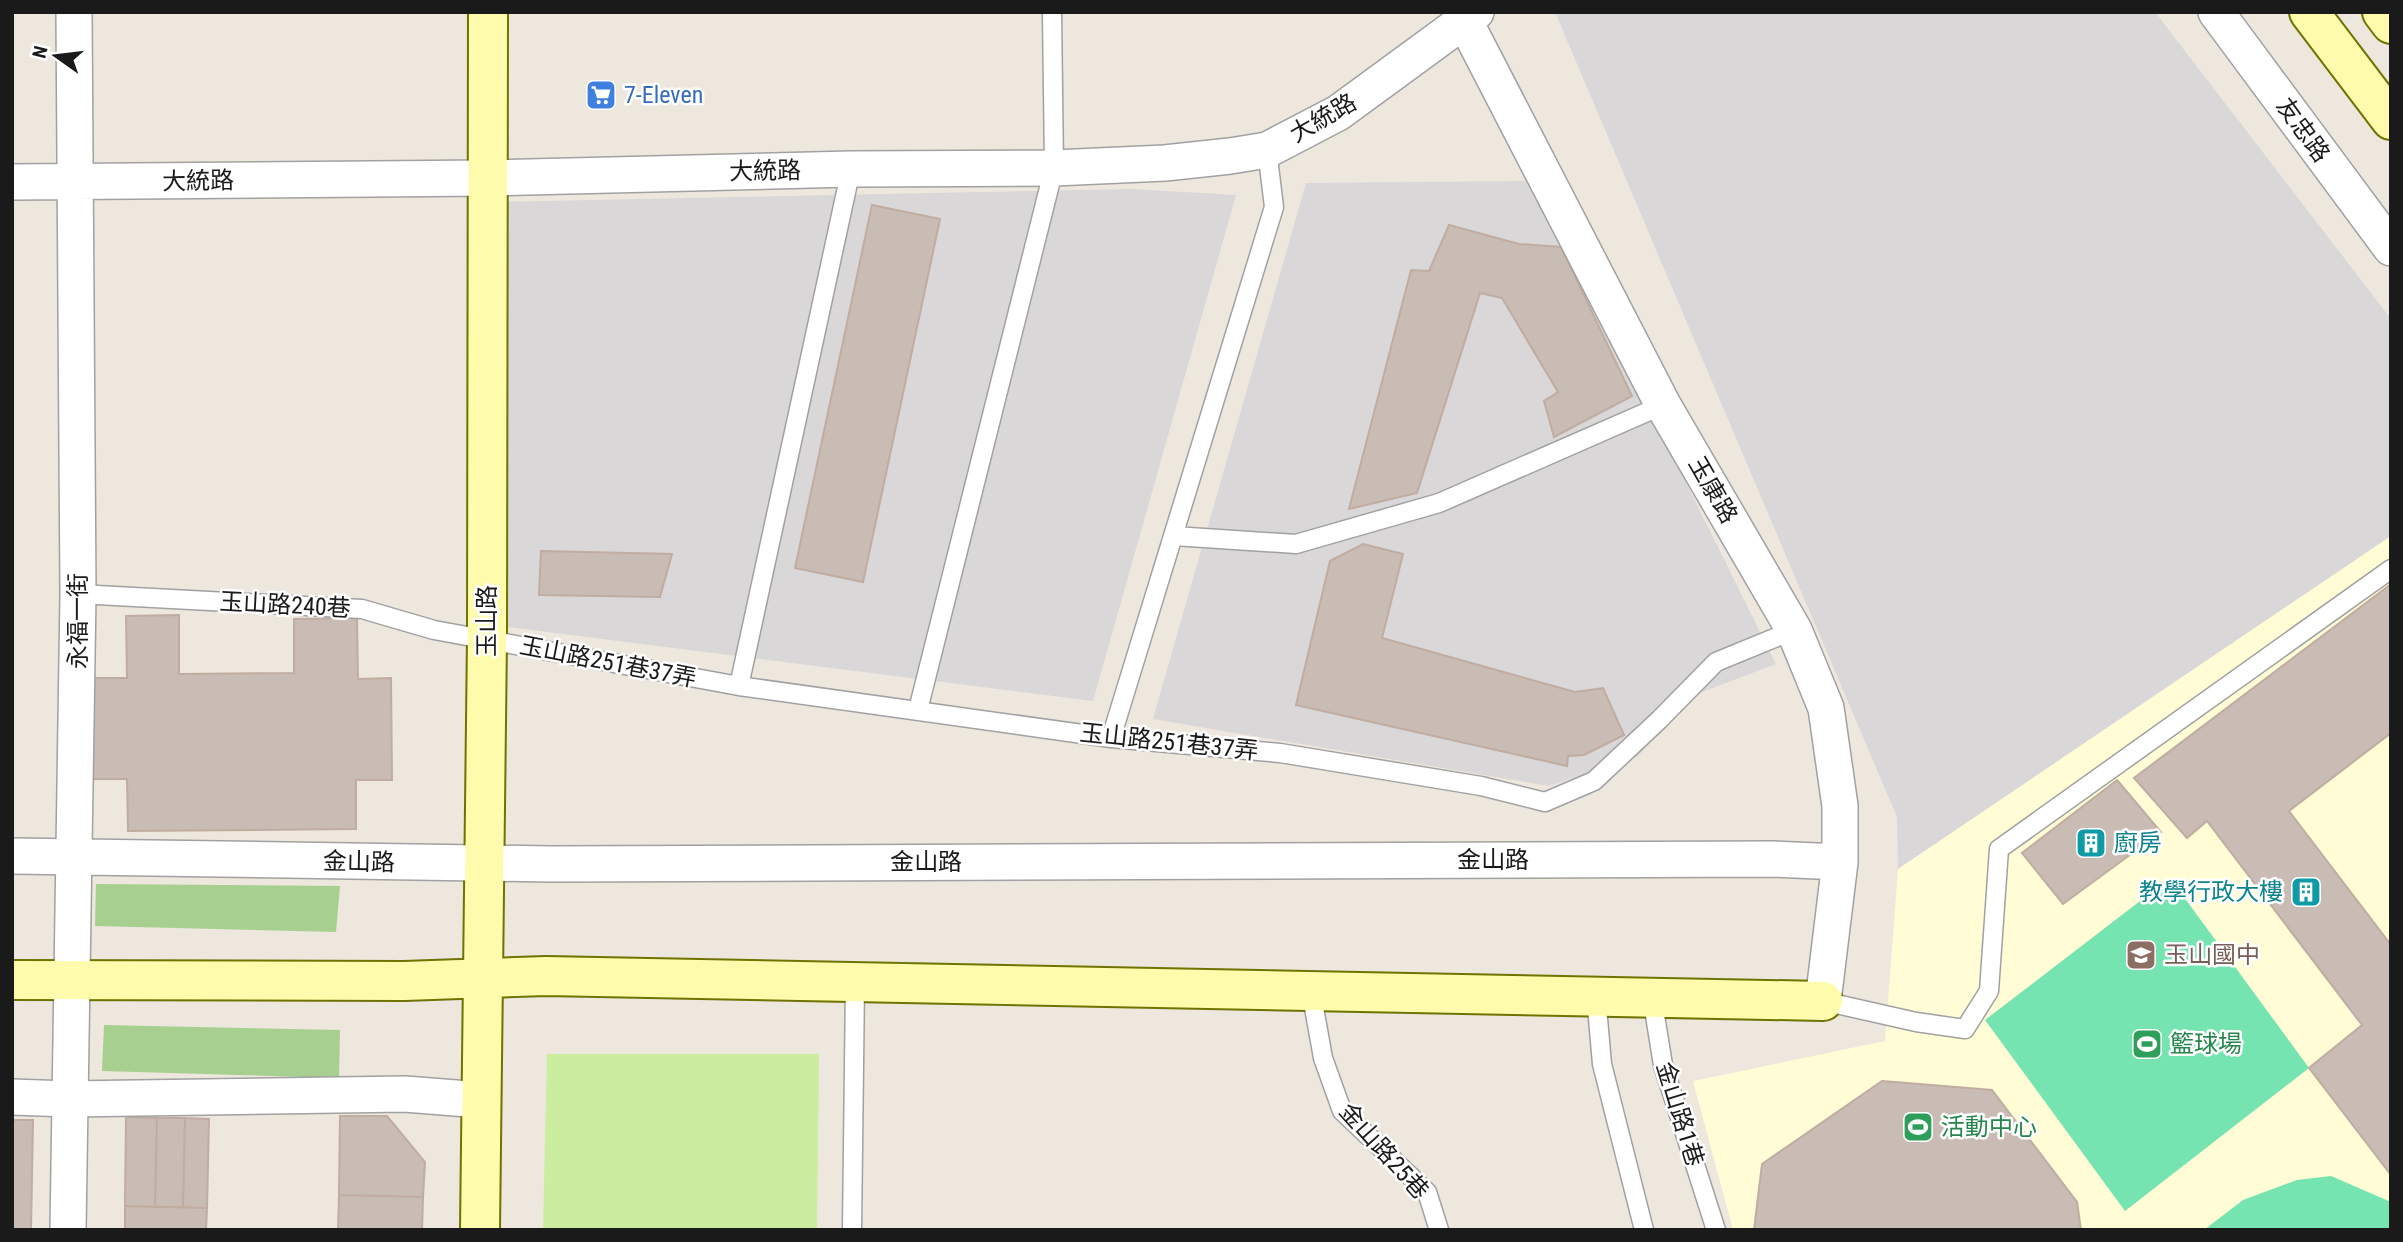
<svg xmlns="http://www.w3.org/2000/svg" width="2403" height="1242" font-family="'Roboto Condensed','Noto Sans TC',sans-serif">
<rect width="100%" height="100%" fill="#ede7de"/>
<path fill="#d9d7d7" d="M1555,12H2155L2391,319V536L1898,869L1897,817Z
M1536,181L1776,664L1694,695L1637,757L1549,786L1153,719L1306,183Z
M1131,189L1236,195L1093,701L500,626L495,202Z"/>
<path fill="#fffcd6" d="M2391,536V1230H1733L1693,1081L1885,1041L1898,869Z"/>
<path fill="#cbed9f" d="M547,1054H819L817,1230H543Z"/>
<path fill="#a7d090" d="M96,884L340,886L336,932L95,926Z
M104,1025L340,1030L339,1078L102,1071Z"/>
<path fill="#75e4b1" d="M2170,878L2309,1068L2125,1211L1985,1020Z
M2331,1176L2391,1202V1230H2204L2243,1200L2297,1180Z"/>
<path fill="#c9bcb5" stroke="#c0aca0" stroke-width="2" d="M872,205L940,219L863,582L795,568Z
M1449,225L1519,244L1561,247L1632,396L1554,437L1544,401L1558,392L1502,298L1480,293L1417,493L1349,509L1411,270L1429,271Z
M1363,544L1403,554L1382,638L1575,692L1603,688L1624,735L1584,755L1568,756L1567,766L1296,705L1330,561Z
M541,551L672,554L660,597L539,595Z
M2391,584V733L2289,811L2391,945V1175L2309,1068L2362,1025L2207,821L2187,838L2134,778Z
M179,615V674L294,673V619L357,618L358,679L391,678L392,780H356V829L128,831L127,779H88V678H127L126,616Z
M2117,780L2161,832L2063,904L2022,853Z
M1882,1081L1992,1090L2077,1202L2081,1230H1754L1762,1164Z
M340,1116H387L425,1162L423,1197L339,1195Z
M126,1117L157,1118L155,1207L125,1206Z
M157,1118H185L183,1207H155Z
M185,1118L209,1119L207,1208L183,1207Z
M12,1120H33L31,1230H12Z
M339,1195L423,1197L422,1230H338Z
M125,1206L207,1208L206,1230H125Z"/>
<g fill="none" stroke-linecap="round" stroke-linejoin="round">
<g stroke="#a1a1a1" stroke-width="21">
<path id="lane" d="M1174,536L1296,544L1439,503L1663,405
M78,594L362,609L434,630L739,686L1111,738L1280,753L1481,786L1545,802L1594,781L1659,720L1716,662L1794,630
M739,686L851,169
M918,710L1054,168L1052,12
M1111,738L1274,207L1267,150
M1311,991L1323,1058L1342,1111L1427,1192L1439,1230
M1596,996L1602,1064L1644,1230
M1652,997L1663,1065L1716,1230
M1823,1001L1916,1022L1965,1029L1989,991L1999,849L2391,569
M852,1230L855,983"/>
</g>
<g stroke="#a1a1a1" stroke-width="38">
<path id="street" d="M1460,12L1663,405L1794,630L1826,708L1840,806V862L1823,1001
M2216,12L2391,248
M12,182L488,178L851,169L1054,168L1165,163L1230,156L1267,150L1338,113L1476,12
M12,856L551,864L1773,859L1840,862
M12,1097L69,1099L405,1094L481,1100
M68,1230L78,594L74,12"/>
</g>
<g stroke="#6f7300" stroke-width="42">
<path id="secondary" d="M2309,12L2391,120
M2382,12L2391,24
M12,980L404,981L546,976L1823,1001
M480,1230L487,638L488,12"/>
</g>
<use href="#lane" stroke="#fff" stroke-width="18"/>
<use href="#street" stroke="#fff" stroke-width="35"/>
<use href="#secondary" stroke="#fefcac" stroke-width="38"/>
</g>
<defs>
<g id="supermarket-square" transform="scale(1.575)"><rect x="-9" y="-9" width="18" height="18" rx="4" fill="#3f7fe0" stroke="#fff"/><path d="M-6-5.5h2.5l.6 2H6L4.5 2H-2.5L-4.4-4H-6ZM-1.5 3.2a1.3 1.3 0 1 0 .1 0ZM3 3.2a1.3 1.3 0 1 0 .1 0Z" fill="#fff"/></g>
<g id="building-square" transform="scale(1.575)"><rect x="-9" y="-9" width="18" height="18" rx="4" fill="#0f9aa8" stroke="#fff"/><path d="M-4-6H4V6H1V3H-1V6H-4ZM-2.5-4.3h1.7v1.8h-1.7ZM.8-4.3h1.7v1.8H.8ZM-2.5-1h1.7V.8h-1.7ZM.8-1h1.7V.8H.8Z" fill="#fff"/></g>
<g id="school-square" transform="scale(1.575)"><rect x="-9" y="-9" width="18" height="18" rx="4" fill="#8d6e63" stroke="#fff"/><path d="M0-5L7-2L0 1L-7-2ZM-4 1L0 2.5L4 1V4Q0 6-4 4Z" fill="#fff"/></g>
<g id="stadium-square" transform="scale(1.575)"><rect x="-9" y="-9" width="18" height="18" rx="4" fill="#2e9e5b" stroke="#fff"/><path d="M0-5a6.5 5 0 1 0 0 10a6.5 5 0 1 0 0-10ZM-3.5-1.8h7v3.6h-7Z" fill="#fff"/></g>
</defs>
<g fill-rule="evenodd">
<use href="#supermarket-square" x="601" y="95"/>
<use href="#building-square" x="2091" y="843"/>
<use href="#building-square" x="2306" y="892"/>
<use href="#school-square" x="2141" y="955"/>
<use href="#stadium-square" x="2147" y="1044"/>
<use href="#stadium-square" x="1918" y="1127"/>
</g>
<g text-anchor="middle" dominant-baseline="central" stroke-width="5" stroke-linejoin="round" paint-order="stroke">
<g font-size="24" fill="#366cbe" stroke="#fff" text-anchor="start">
<text x="624" y="95">7-Eleven</text>
</g>
<g font-size="24" fill="#1a1a1a" stroke="#fff">
<text transform="translate(1323 118) rotate(-30)">大統路</text>
<text transform="translate(2303 130) rotate(54)">友忠路</text>
<text transform="translate(765 171) rotate(-1)">大統路</text>
<text transform="translate(198 181) rotate(-1)">大統路</text>
<text transform="translate(1713 490) rotate(60)">玉康路</text>
<text transform="translate(285 605) rotate(3)">玉山路240巷</text>
<text transform="translate(78 621) rotate(-90)">永福一街</text>
<text transform="translate(487 621) rotate(-90)">玉山路</text>
<text transform="translate(608 662) rotate(11)">玉山路251巷37弄</text>
<text transform="translate(1169 742) rotate(6)">玉山路251巷37弄</text>
<text x="1493" y="860">金山路</text>
<text transform="translate(359 862) rotate(1)">金山路</text>
<text x="926" y="862">金山路</text>
<text transform="translate(1680 1114) rotate(73)">金山路1巷</text>
<text transform="translate(1384 1151) rotate(48)">金山路25巷</text>
</g>
<g font-size="24" fill="#0d838f" stroke="#fff" text-anchor="start">
<text x="2114" y="843">廚房</text>
<text x="2283" y="892" text-anchor="end">教學行政大樓</text>
</g>
<g font-size="24" fill="#785e54" stroke="#fff" text-anchor="start">
<text x="2164" y="955">玉山國中</text>
</g>
<g font-size="24" fill="#27864d" stroke="#fff" text-anchor="start">
<text x="2170" y="1044">籃球場</text>
<text x="1941" y="1127">活動中心</text>
</g>
</g>
<rect width="2403" height="1242" fill="none" stroke="#1a1a1a" stroke-width="28"/>
<g transform="translate(56 56) rotate(284)" stroke="#ffffff" stroke-width="5" paint-order="stroke">
<path d="M0-5L12 26L0 18L-12 26Z" fill="#1a1a1a"/>
<text y="-10" font-size="19" font-weight="bold" text-anchor="middle" fill="#1a1a1a">N</text>
</g>
</svg>
